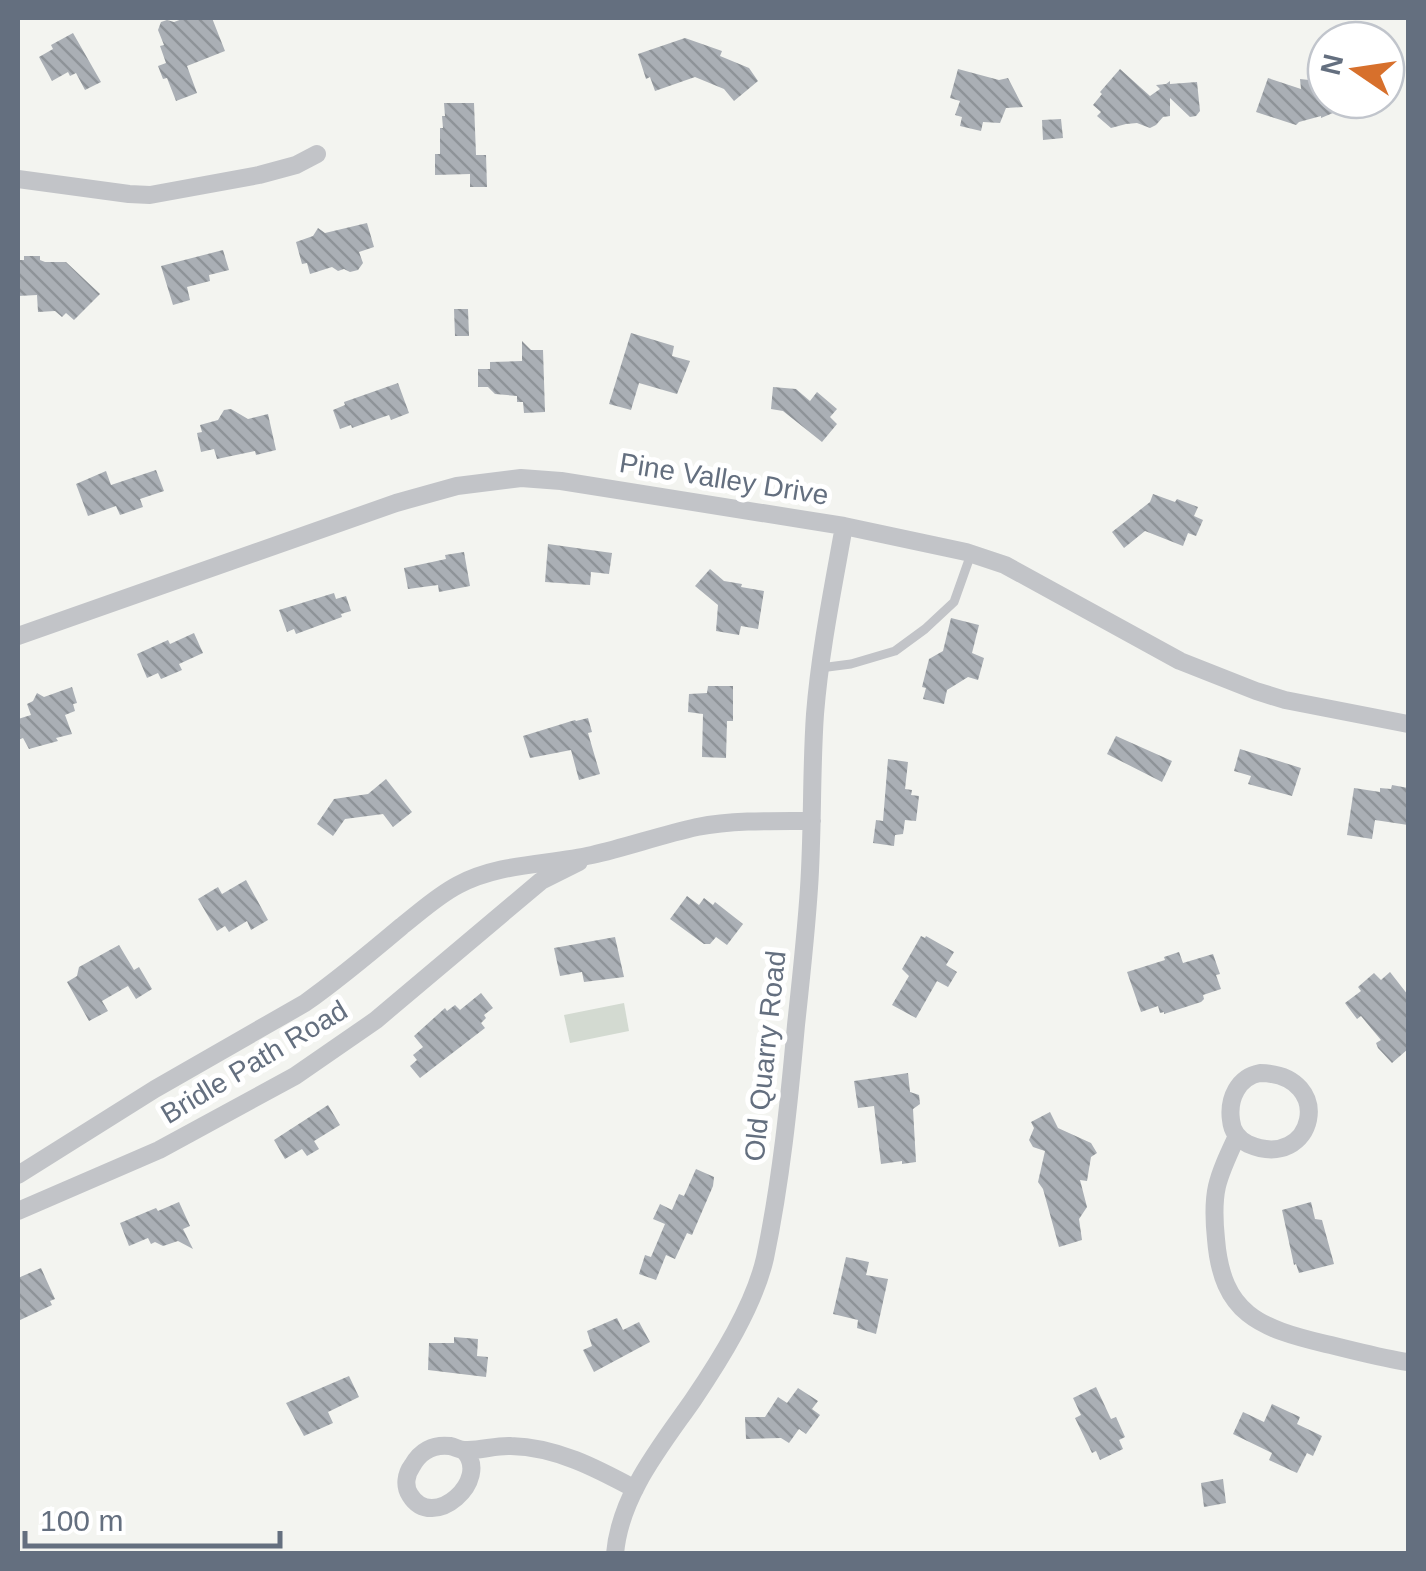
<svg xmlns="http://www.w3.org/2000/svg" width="1426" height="1571" font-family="Arial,sans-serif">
<defs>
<pattern id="building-back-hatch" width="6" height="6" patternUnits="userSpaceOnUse" patternTransform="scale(2.5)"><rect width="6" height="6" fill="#aaafb5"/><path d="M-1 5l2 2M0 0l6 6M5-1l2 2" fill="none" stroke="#8e9398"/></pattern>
</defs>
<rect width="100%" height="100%" fill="#f3f4f0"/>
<path fill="#d3dad1" d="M624,1003L629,1031L570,1043L564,1015Z"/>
<path fill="url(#building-back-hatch)" d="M185,18H212L225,51L187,66L197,93L176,101L167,78L163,79L158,66L166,63L160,46L164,45L158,30L161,22L167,20L174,22Z
M73,33L101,82L85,90L76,73L70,76L68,72L52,81L39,57L53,49L51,45Z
M685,38L722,51L720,56L749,68L758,81L734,101L724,89L695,77L655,91L650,77L646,79L638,54Z
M958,69L999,80L1008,78L1023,107L1006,108L1000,123L983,122L981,131L960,126L962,117L955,115L960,101L950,98Z
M1120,69L1150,96L1160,89L1156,85L1166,84L1170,81V84L1197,82L1200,111L1196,116L1190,117L1170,98V116L1163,117L1156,125L1150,128L1137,123L1126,124L1111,128L1097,116L1101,112L1093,105L1102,94L1100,92Z
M1318,74L1326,81V100H1364L1321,118V116L1299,122L1296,125L1256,112L1268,78L1301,89L1300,79L1309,80L1308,76Z
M444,103H474L476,155H486L487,187H470V174L435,175V154H440V128H443L442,116H445Z
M1061,119L1063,138L1043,140L1042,120Z
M367,223L374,247L359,252L363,263L358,270L350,272L344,269L338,271L332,267L310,274L307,263L302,264L296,242L313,236L318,228L325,233Z
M223,250L229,270L209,275L210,281L187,287L190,300L173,305L161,266Z
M24,256H40V260L45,262H66L100,294L74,320L66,313L62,317L55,311L38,312L37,295L18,296V260H24Z
M454,309H468L469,336H455Z
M631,333L674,346L672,356L690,361L677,394L639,383L631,410L609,404Z
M522,341L531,350H543L545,412L524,413L523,402H517V396L495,394L488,387H478V369H490V362L522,361Z
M398,383L409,413L391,420L389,415L352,428L351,425L340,429L333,410L345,405L344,402Z
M773,387L796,389L810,401L817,392L837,409L830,417L837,424L822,442L783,411L771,409Z
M231,409L248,419L268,414L276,450L256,455L255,451L217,459L214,449L201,452L197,433L202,432L200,425L218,420L224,410Z
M156,470L164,491L140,499L143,507L120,515L116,506L88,516L76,484L106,471L111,485Z
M1153,494L1175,502L1177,499L1198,507L1194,516L1203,520L1196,536L1188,533L1183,546L1145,531L1124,548L1112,532L1150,502Z
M548,544L612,553L609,574L591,572L590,585L545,582Z
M464,552L470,586L439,592L438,585L408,589L404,568L446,559L445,555Z
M710,569L724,581L742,584L741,587L764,591L758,629L741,626L739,635L716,631L718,605L695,586Z
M334,593L336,599L346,596L351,611L341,614L342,617L296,634L294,629L287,632L279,610Z
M951,618L979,625L972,653L984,658L978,680L968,677L947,690L944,704L923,699L926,688L922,687L929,659L943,651Z
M194,633L203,653L179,664L182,670L161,679L158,673L147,678L137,654L168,640L170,644Z
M708,686H733V721H727L726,758L702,757L703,714L688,712L689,694L707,693Z
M72,687L77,703L73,704L75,711L65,715L72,734L56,738L58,741L29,749L23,738L18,740V719L31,715L27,704L33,701L37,693L44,697Z
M588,718L592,732L588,733L600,774L579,780L571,750L530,758L523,736L575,720L576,721Z
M1116,736L1172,761L1162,782L1107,754Z
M1240,749L1301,768L1292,796L1248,784L1251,776L1234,771Z
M888,759L908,762L905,789L912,790L911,795L919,796L916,821L905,820L903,834L895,835L894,846L873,843L876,820L883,821Z
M386,779L412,812L393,827L383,814L345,819L333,836L317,824L334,799L368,794Z
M1392,785L1408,788V825L1375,820L1372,839L1347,835L1354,788L1380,792V788L1391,789Z
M246,880L268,920L251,930L247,921L229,932L225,926L217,931L198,899L218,887L222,894Z
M687,896L699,905L704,898L713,905L715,902L743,924L727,945L716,937L710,944H704L670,919Z
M921,936L925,938L926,936L954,952L946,965L957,972L948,987L937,981L916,1018L892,1005L909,976L902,969Z
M615,937L624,977L584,982L582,972L560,976L554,948Z
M119,945L134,970L139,967L152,989L136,999L128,986L102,1001L108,1011L89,1021L67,982L77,976L79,967Z
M1179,952L1183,963L1213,954L1220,974L1216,975L1221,989L1203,995L1204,999L1201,1002L1164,1014V1012L1160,1013L1158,1006L1141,1012L1127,972L1165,960L1164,957Z
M1390,972L1408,995V1049L1392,1063L1378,1048L1376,1043L1381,1040L1361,1016L1357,1019L1345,1003L1361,991L1358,987L1374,973L1381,980Z
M481,993L493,1008L484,1015L486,1018L481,1023L485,1028L420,1078L410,1066L417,1060L413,1055L423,1047L414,1036L445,1008L447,1011L455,1005L460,1010Z
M908,1073L910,1092L919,1095L920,1104L913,1109L916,1162L902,1164V1161L881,1164L874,1106L858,1108L854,1081Z
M328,1105L340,1125L314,1141L319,1149L307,1156L302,1149L285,1159L274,1140Z
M1050,1112L1058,1128L1091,1143L1097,1153L1091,1157L1087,1181L1080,1180L1087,1207L1079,1219L1082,1240L1059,1247L1043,1189L1038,1182L1045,1151L1033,1147L1029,1140L1034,1128L1031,1122Z
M696,1169L714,1177L713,1186L692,1235L687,1233L675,1259L666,1255L656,1280L639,1274L645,1255L651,1257L665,1224L653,1219L660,1204L672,1210L679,1194L684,1196Z
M179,1202L190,1226L183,1229L193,1249L178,1241L163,1246L155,1242L151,1244L148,1238L129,1246L120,1223L156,1208L158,1211Z
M1311,1202L1315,1219L1322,1220L1334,1264L1299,1273L1296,1264L1294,1265L1282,1210Z
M846,1257L869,1262L866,1275L888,1279L876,1334L857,1328L858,1320L833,1314Z
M41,1268L55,1299L50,1301L52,1305L18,1321V1278Z
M617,1318L623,1330L639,1322L650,1342L594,1372L583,1350L592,1346L587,1331Z
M454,1337L478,1339L477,1356L488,1357L486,1377L428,1370L429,1343H454Z
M349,1376L359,1397L328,1412L333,1423L304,1436L286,1403Z
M1096,1387L1111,1419L1116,1417L1125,1437L1119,1440L1123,1449L1100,1460L1096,1451L1092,1453L1075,1418L1081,1415L1073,1398Z
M798,1388L818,1401L812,1409L820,1415L806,1434L799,1429L789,1443L781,1438L746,1439L745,1417H765L778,1397L787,1403Z
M1272,1404L1300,1417L1297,1424L1322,1436L1313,1456L1307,1453L1297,1473L1269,1460L1272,1453L1233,1434L1243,1412L1264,1422Z
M1223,1479L1226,1503L1204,1507L1201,1483Z"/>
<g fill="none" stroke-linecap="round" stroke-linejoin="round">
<path stroke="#c2c4c8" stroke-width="9" d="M820,668L851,664L895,651L925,629L954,602L971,554"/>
<path stroke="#c2c4c8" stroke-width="18" d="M18,179L129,194L150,195L259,175L296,165L317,154
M18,636L396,503L457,486L521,478L561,481L844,526L966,552L1005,565L1180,661L1256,691L1285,700L1408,724
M1260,1073C1337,1074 1315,1173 1248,1144C1238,1139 1232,1131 1231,1120C1228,1099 1238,1077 1260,1073Z
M1237,1136C1217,1179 1211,1191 1216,1239C1222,1314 1259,1328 1326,1344C1353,1350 1381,1358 1408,1362
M18,1175L155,1089L305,1003C339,979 370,953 402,926C420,912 437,896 458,885C499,863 547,865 592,855C627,847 661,835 697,827C734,820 774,821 812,821
M18,1211L159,1150L295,1076L376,1020L541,881L579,862
M464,1451C492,1479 433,1533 410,1495C404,1486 406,1474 412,1466C420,1451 433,1444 450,1446C456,1447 459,1450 465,1450C480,1451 496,1445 511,1446C556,1447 596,1468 635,1489
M615,1554C620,1495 661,1446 693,1400C720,1360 754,1306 765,1258C781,1181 789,1103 796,1025C801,979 806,934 809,888C813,830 811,772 815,714C820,651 833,588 844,526"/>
</g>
<g text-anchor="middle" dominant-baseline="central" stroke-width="10" stroke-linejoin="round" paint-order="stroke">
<g font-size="28" fill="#646f7f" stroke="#fff">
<text transform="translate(724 479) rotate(9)">Pine Valley Drive</text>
<text transform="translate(765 1056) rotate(-84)">Old Quarry Road</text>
<text transform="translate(254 1062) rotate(-31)">Bridle Path Road</text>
</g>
</g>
<rect width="1426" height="1571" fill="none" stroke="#646f7f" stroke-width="40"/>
<g transform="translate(1356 70) rotate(283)"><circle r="48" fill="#ffffff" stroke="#c1c5cc" stroke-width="2.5"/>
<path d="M0-8L18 38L0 25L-18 38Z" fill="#d7702c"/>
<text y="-15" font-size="28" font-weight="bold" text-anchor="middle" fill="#646f7f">N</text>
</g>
<path d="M25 1531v15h255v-15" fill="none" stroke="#646f7f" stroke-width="5"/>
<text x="40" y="1531" font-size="30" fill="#646f7f" stroke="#ffffff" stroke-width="8" paint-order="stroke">100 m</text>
</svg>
